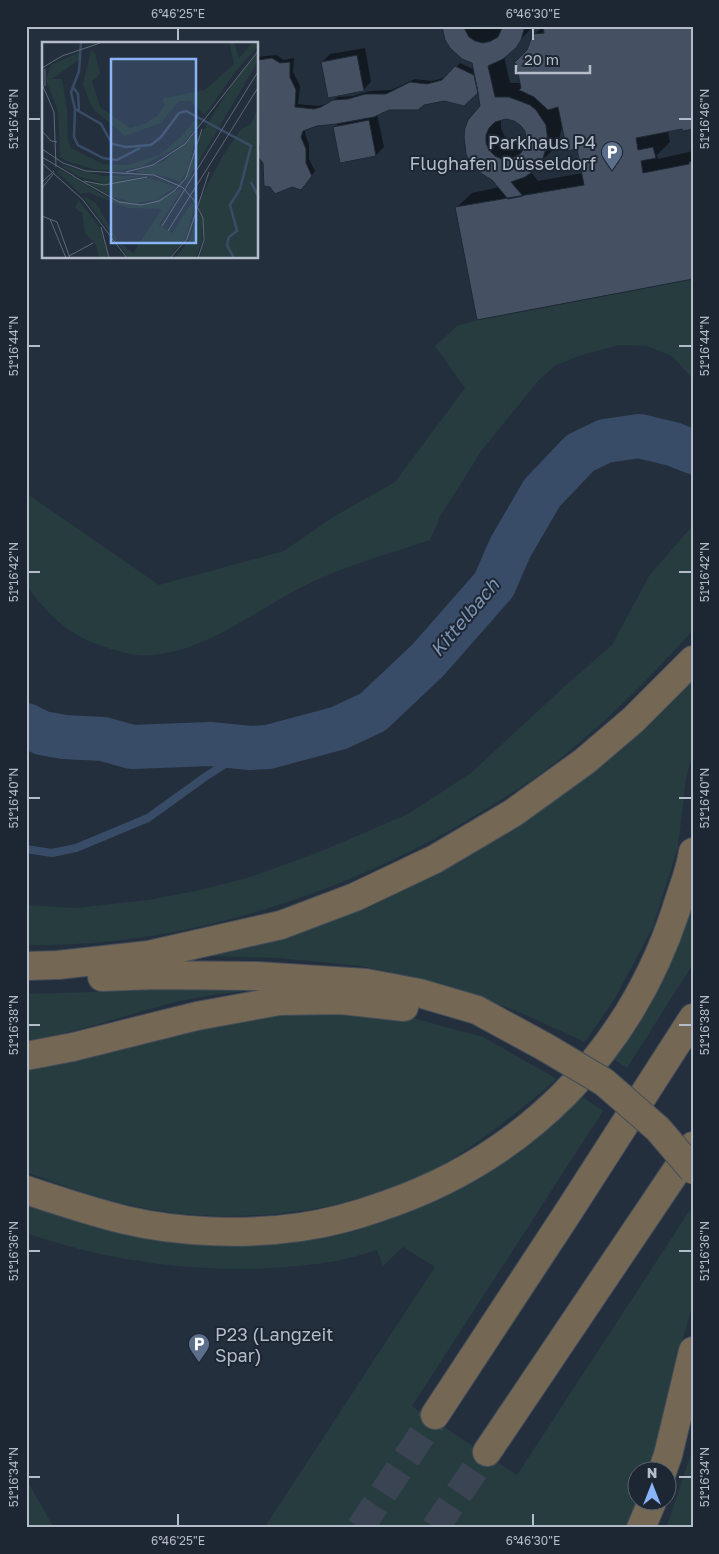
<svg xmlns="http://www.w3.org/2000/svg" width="719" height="1554" font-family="'Golos Text',sans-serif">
<rect width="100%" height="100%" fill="#242f3e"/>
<path fill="#263c3f" d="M693,279V379L672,356L647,346L619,345L582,355L556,365L539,380L482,450L441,515L430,540C385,555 340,567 298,589C252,613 207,650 153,655C137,657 120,652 105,647C69,636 48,615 26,585V493L159,585L284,551L333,517L395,482L465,388L435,346L457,326L477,320Z
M693,525V630C652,676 609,719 561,758C539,776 514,792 489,807C356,891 185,948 26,945V905L75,908L148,900L200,890L247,878L317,853L408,814L471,773L566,685L612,645L649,576Z
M693,669V753L686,778L678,847L653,927L614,1000L585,1042L519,1012L446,985L361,966L279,958L205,956L450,865Z
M693,897V964L627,1068L612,1058C644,1007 677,956 693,897Z
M207,986L271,988C238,992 204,995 172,1003C124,1015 76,1034 26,1040V994L126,991Z
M343,1008L413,1018L483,1037L557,1079C513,1116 469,1152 419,1178C396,1190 369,1197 344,1203C277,1218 205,1221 138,1207C99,1199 63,1186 26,1172V1065L223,1019Z
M580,1095L603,1111L412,1406L517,1475L690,1210L693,1215V1304L683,1338L658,1454L652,1471L636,1472V1502H641L629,1528H264L435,1267L403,1247L383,1266L377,1250C364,1254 350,1258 337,1261C234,1278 124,1267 26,1233V1198L73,1216L353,1227Z
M693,1448V1528H665L669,1520Z
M26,1479L54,1528H26Z"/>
<path fill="#0007" fill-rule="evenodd" d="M444,26H491L499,28L504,26H534L504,56L510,83H521L528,50L534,35L543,26H693L683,127L668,130L670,142L657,155L658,159L693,151V277L456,208L472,193L500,187L493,179L480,171L481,105L477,81L444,100L389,109L377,114L384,147L376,155L335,128L340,122L317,125L305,129V133L309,145V159L315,171L304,185L264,162L260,139L258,136V57L276,55L284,60L294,58L293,72L300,86L298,104L319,106L326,104L338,97L353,96L370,91L391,90L415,79L432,81L447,77L460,63L475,70L473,64L463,58ZM510,118L524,127L527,135V145H518L510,141L504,135L501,128V119ZM563,124L578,148L583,173L538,181L530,171L554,149L558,142Z
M365,48L371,82L363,90L322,62L330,54Z"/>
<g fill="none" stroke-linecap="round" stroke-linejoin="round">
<path stroke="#394c67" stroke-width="8" d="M26,849L52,853L76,848L148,818L205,777L250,748"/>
<path stroke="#394c67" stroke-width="44" d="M26,725L42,733L64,737L103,739L132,747L210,744L250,748L268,747L339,728L373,712L428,660L494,585L510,548L542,493L580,453L605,441L639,436L673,444L693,452"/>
</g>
<path fill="#455162" stroke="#1f2835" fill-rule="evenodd" d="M442,26H463L469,37L475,41L483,43L491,41L498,37L503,26H525L521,40L516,48L503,59L488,66L495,97H509L530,105L536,110L546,125L548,142L543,158L532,172L525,177L511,182L523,196L508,199L492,180L479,172L470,162L466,154L464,137L465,128L468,120L480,106L478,93L472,63L462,59L450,48L445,40ZM506,119L514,121L520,125L525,131L526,139L525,147L520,154L510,159H502L495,156L489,150L486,143V135L489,128L495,122Z
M543,26H693V129L683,131L682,129L636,138L638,150L653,147L656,158L641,161L643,173L689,164V162L693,161V279L477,320L455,207L584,185L577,149L567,151L558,107L548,110L534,97L519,90L521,88L516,64L514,63L527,50L533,34L544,33Z
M357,55L364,91L328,98L321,62Z
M272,58L280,63L290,62V77L296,90L295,107L314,109L321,107L333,100L348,99L365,94H386L410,82L427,84L442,80L455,66L474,75L478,93L464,106L444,101L424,105L418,110H389L374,117L336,124L317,126L303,131L301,137L306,149V163L312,176L301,190L292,187L275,194L270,187L264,186L263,163L258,157L259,148L258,138V60Z
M369,120L376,156L340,163L333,127Z"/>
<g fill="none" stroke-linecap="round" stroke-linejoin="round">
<path stroke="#3a4453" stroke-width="28" stroke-dasharray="28 14" stroke-linecap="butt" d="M360,1528L435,1415
M435,1528L487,1452"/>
<g stroke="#434c59" stroke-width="30">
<path id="highway" d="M26,966L58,965L149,955L281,925L355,897L435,859L513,813L585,761L633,720L693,660
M102,977L156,975L257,976L366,983L419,993L477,1010L545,1047
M26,1056L73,1047L197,1016L279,1001L341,1000L404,1007
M26,1190C59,1201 92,1212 125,1220C180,1233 246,1235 301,1227C328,1223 355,1216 380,1207C524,1159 629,1053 676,910C682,890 690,872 693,852
M435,1415L567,1214L693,1018
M487,1452L693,1146
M662,1472L668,1455L693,1351
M641,1528L652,1502"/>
</g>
<use href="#highway" stroke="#746855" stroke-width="28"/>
<g stroke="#434c59" stroke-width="30" stroke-linecap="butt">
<path id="highway-bridge" d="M545,1047L604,1082L658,1129L693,1170"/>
</g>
<use href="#highway-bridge" stroke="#746855" stroke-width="28"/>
</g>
<path fill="none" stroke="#b4bcc9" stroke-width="2" d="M178,28V40M533,28V40M28,119H40M679,119H692M28,346H40M679,346H692M28,572H40M679,572H692M28,798H40M679,798H692M28,1025H40M679,1025H692M28,1251H40M679,1251H692M28,1477H40M679,1477H692M178,1514V1526M533,1514V1526"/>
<defs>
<g id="parking-pin" transform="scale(1.125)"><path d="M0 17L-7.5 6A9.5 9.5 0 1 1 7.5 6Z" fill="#5c6f8a" stroke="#1d2633"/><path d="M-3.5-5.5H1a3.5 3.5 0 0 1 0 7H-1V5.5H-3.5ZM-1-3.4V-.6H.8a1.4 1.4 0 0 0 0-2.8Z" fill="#fff"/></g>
</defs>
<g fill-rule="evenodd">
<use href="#parking-pin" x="612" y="152"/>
<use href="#parking-pin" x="199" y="1344"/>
</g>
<g text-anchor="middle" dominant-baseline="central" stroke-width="4" stroke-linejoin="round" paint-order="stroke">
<g font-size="18" fill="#b4bcc9" stroke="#1d2633" text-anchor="end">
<text x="596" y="142">Parkhaus P4<tspan x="596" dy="21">Flughafen Düsseldorf</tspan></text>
<text x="215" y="1334" text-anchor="start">P23 (Langzeit<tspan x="215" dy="21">Spar)</tspan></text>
</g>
<g font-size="19" font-style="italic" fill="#7c92b1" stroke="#1d2633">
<text transform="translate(464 617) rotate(-50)">Kittelbach</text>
</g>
</g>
<g transform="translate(42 42)">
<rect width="216" height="216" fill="#242f3e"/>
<path d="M187,0H192L197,16L211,0H216V4L193,30L163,73L148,59H137L119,81L83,94L52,68L46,56L41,42L49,8L53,11L58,32L50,39L58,65L88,86L102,82L115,74L123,63L120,58L123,56L163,48L192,22ZM38,10V17L10,37H20L25,68L26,99L29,106L61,122L86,123L117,113L141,93L152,78L159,80L141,102L99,125L73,129L51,127L24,119L18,115L16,69L4,38L9,23ZM216,10V19L143,143L157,95L199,29ZM216,65V216H157L163,198L156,161L180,115L199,87L209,82ZM155,91L146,127L138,140L121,134L93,130L122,119ZM18,123L61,134H101L61,141L38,135ZM17,127L68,157L104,163L137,147L140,148L117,183L130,191L150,160L153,164L144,196L126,216L86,215L41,154L54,161L76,199L91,211L120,167L85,166L45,150L39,152L16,131ZM109,136L134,145L114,158L92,161L71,155L46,142ZM37,158L59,188L66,216H57L54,203L43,191L40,170H37L33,165ZM155,169L160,177V198L156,212L153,216H133L148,197Z" fill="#263c3f"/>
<path fill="none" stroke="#394c67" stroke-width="2.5" d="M39,0L37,29L29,50L33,67L59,82L70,102L84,105L109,103L119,95L137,71L144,69L209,104L198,147L188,163L195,189L187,195L185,203L192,216M31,45L36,52L37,70M33,67L32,95L36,103L61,116L75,118L98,106M209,140L217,156"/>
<path fill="none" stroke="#5e6776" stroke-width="1" d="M0,26L20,14L61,0M0,42L12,70L14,125M3,44V27M0,89L9,99L15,100M0,107L21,121L44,129L112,133L140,145L151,157L161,176L162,198L156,216M0,115L32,134M0,121L41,158L85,216M84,130L111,123L143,102L217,8M31,134L77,160L99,163L117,159L132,149L144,136L160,87M42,139L62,143L105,135M0,140L12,129M0,146L12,131M0,174L15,180L28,216M8,177L24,216M120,184L217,28M59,185L67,216M126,189L217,44M27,214L51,201M128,216L145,197L167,130"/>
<path fill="#8ab4f8" fill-opacity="0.15" stroke="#8ab4f8" stroke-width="2.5" d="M69,17H154V201H69Z"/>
<rect width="216" height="216" fill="none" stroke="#b4bcc9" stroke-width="2.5"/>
</g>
<rect width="719" height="1554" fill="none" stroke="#1d2633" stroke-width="55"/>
<g transform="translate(652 1486)"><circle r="24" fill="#1d2633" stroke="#59626f"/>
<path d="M0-4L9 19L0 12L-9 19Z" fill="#8ab4f8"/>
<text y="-8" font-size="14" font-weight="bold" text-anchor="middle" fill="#b4bcc9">N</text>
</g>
<path d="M516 65v8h74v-8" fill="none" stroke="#b4bcc9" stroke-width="2.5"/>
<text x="524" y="65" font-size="15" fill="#b4bcc9" stroke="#1d2633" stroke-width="4" paint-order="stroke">20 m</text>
<rect x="28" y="28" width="664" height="1498" fill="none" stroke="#b4bcc9" stroke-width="2"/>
<g font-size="12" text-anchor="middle" fill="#b4bcc9">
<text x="178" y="18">6°46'25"E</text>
<text x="533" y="18">6°46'30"E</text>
<text transform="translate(14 119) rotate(-90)" y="4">51°16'46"N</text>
<text transform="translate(705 119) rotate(-90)" y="4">51°16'46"N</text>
<text transform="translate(14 346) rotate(-90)" y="4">51°16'44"N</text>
<text transform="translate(705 346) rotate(-90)" y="4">51°16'44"N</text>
<text transform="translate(14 572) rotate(-90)" y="4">51°16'42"N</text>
<text transform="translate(705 572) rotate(-90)" y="4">51°16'42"N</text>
<text transform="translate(14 798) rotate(-90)" y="4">51°16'40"N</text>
<text transform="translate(705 798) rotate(-90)" y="4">51°16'40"N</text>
<text transform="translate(14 1025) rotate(-90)" y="4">51°16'38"N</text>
<text transform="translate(705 1025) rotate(-90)" y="4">51°16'38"N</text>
<text transform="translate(14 1251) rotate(-90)" y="4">51°16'36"N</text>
<text transform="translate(705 1251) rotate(-90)" y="4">51°16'36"N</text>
<text transform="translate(14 1477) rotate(-90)" y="4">51°16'34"N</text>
<text transform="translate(705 1477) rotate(-90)" y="4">51°16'34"N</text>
<text x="178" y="1545">6°46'25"E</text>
<text x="533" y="1545">6°46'30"E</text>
</g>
</svg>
